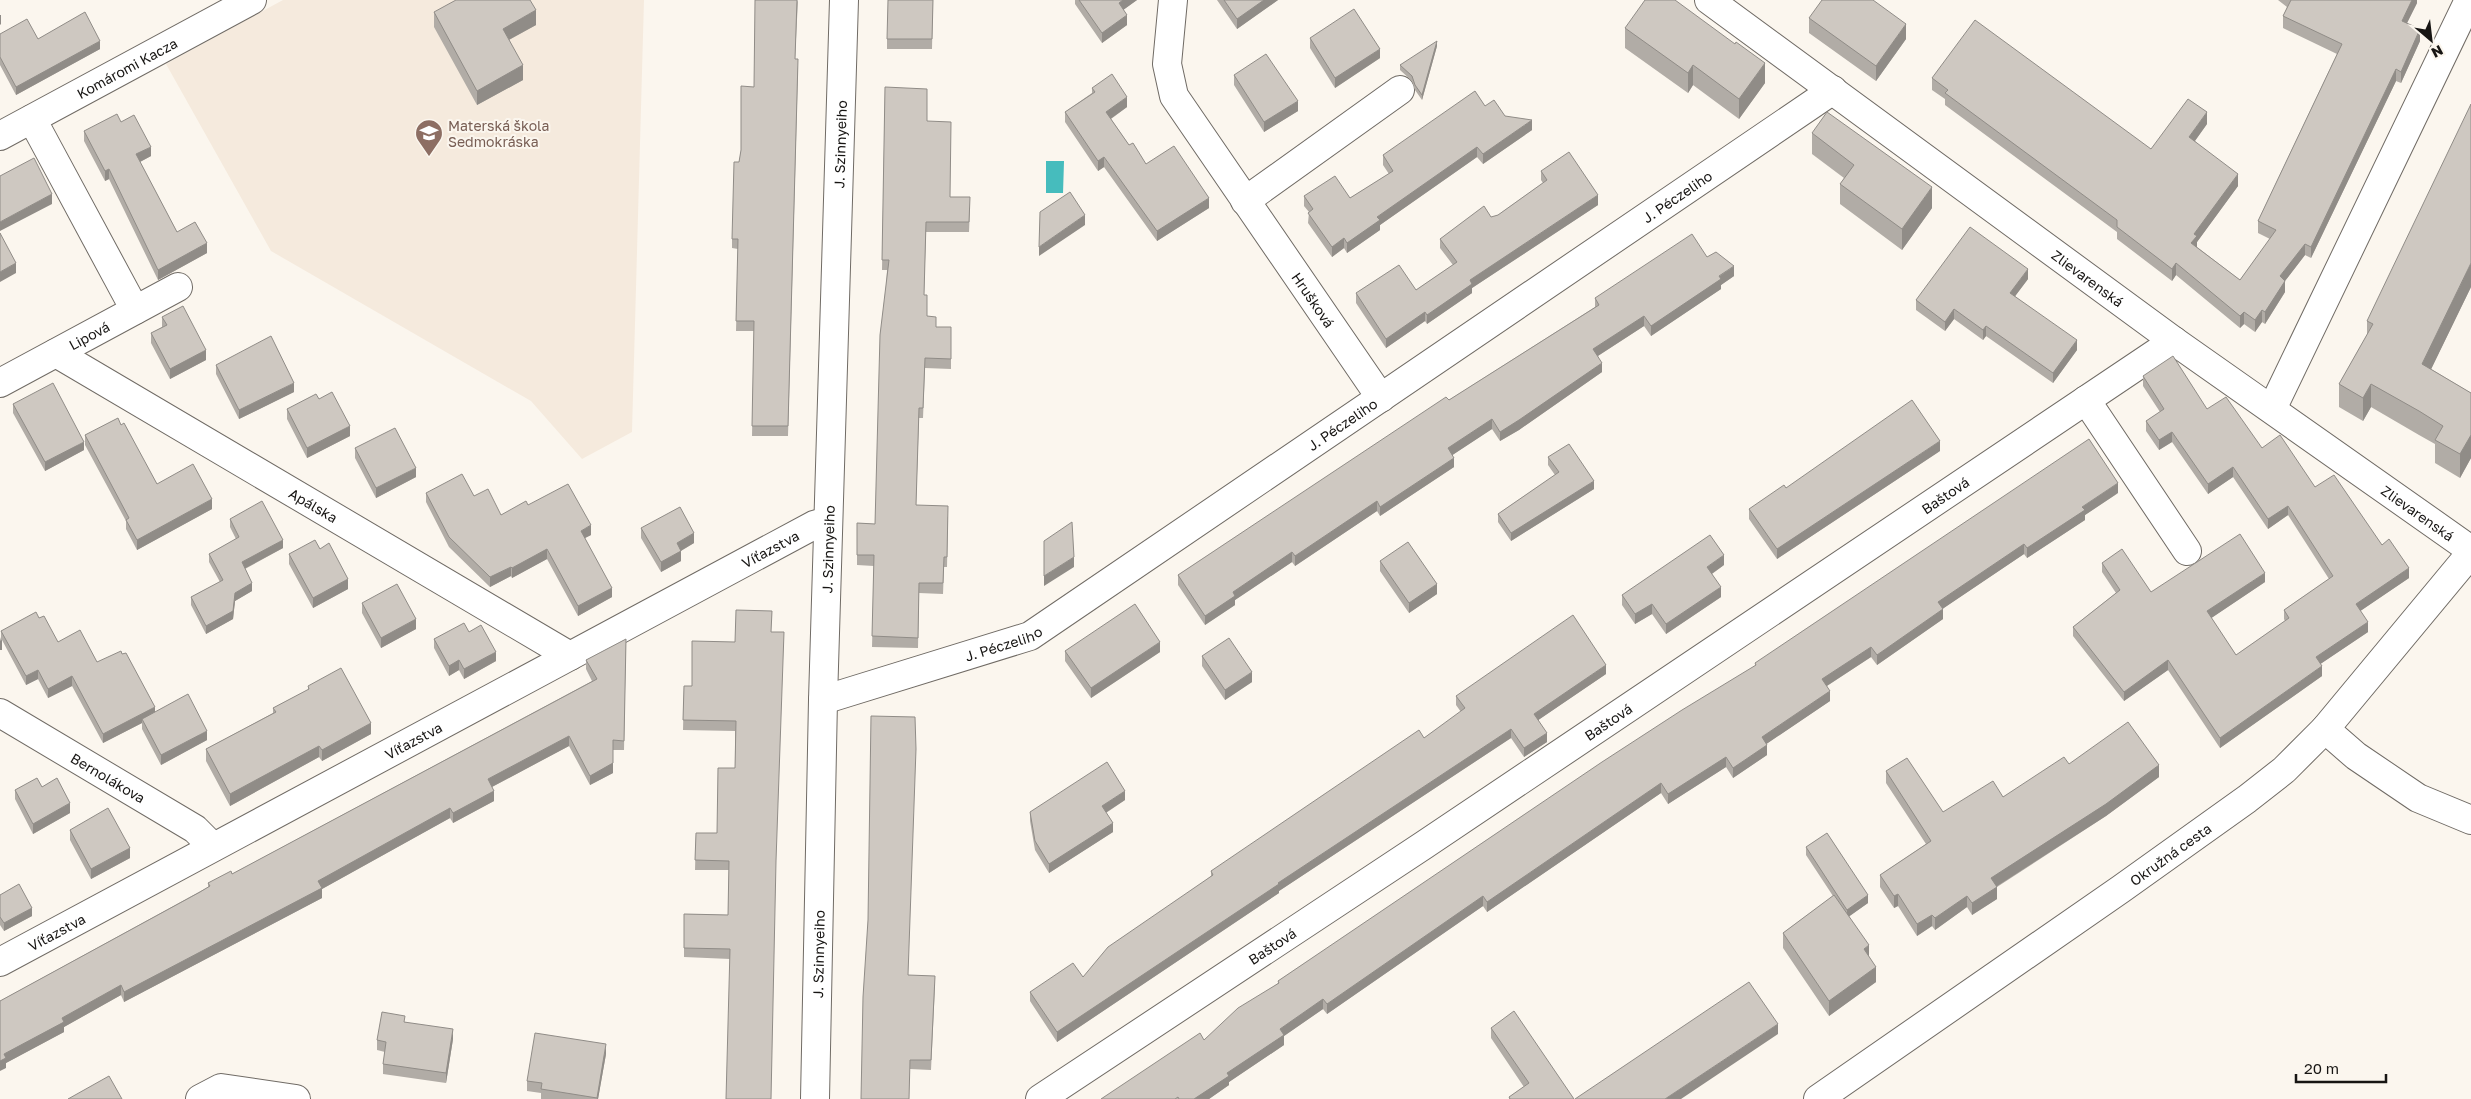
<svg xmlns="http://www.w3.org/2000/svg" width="2471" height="1099" font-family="'Golos Text',sans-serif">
<rect width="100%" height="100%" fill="#fbf6ee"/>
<path fill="#f5eadd" d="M283,0H644L632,432L582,459L531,401L271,251L166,64Z"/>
<path fill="#46bcbd" d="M1046,161H1064L1063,193H1046Z"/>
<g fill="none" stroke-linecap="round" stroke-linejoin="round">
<g stroke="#706b65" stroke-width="30">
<g id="minor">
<path id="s1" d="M1173,0L1167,64L1174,96L1381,398"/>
<path id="s2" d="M1709,0L2174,341L2471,550"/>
<path d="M32,119L135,310"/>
<path id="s3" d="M0,136L252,0"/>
<path d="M1245,201L1400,90"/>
<path id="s4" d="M56,353L570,656"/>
<path id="s5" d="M0,383L178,287"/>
<path d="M2086,400L2187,551"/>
<path d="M2272,409L2469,0"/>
<path id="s6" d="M823,700L1030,636L1833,90"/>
<path id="s7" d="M0,713L195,829L213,847"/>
<path d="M2325,729L2356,756L2418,798L2471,820"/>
<path id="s8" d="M0,962L814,525L828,521"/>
<path d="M200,1099L221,1088L296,1099"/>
<path id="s9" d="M815,1099L823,700L844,0"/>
<path id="s10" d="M1040,1099L1424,845L2174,341"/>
<path id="s11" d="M1818,1099L2121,889L2247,799L2284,770L2325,729L2471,553"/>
</g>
</g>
<use href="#minor" stroke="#fff" stroke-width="28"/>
</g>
<path fill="#b1aca6" d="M798,0L795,59L798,69L788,436H752L754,331H736L738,249L732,248V239L739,162L754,87Z
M933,0L932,49H887V39Z
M1075,0H1137L1123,10L1127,25L1102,43L1075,4Z
M1217,0H1278L1237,29Z
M2278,0H2417V3L2407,23L2420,41L2401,83L2396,81L2311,258L2305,255L2285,281V292L2265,324L2262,322L2255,332L2244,324L2240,328L2176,275L2172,281L2117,239V232L1945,105V99L1932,90V78L2151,149L2207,124L2195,141L2238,186L2197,242V247L2240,280L2270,239L2258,233V221L2337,54L2283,28V16L2287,7Z
M434,12L536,25L509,40L523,80L477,105L434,27Z
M1809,18L1906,39L1876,81L1809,33Z
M1625,28L1765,83L1739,119L1693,85L1688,93L1625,48Z
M0,34L38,39L100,49L16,95L0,65Z
M1310,38L1380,58L1335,88L1310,48Z
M1437,46L1422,100L1415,90L1412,81L1400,70V65Z
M1234,75L1298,111L1264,132L1234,85Z
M885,87L927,121L950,197L970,208L969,232H926L924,295L927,316L936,327H951V369L925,368L923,418H919L916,505L948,517L947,567H944L943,594L919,593L918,648L872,647L874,566L857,565V523L875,524L887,270H882Z
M1092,88L1127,107L1111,119L1129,145L1146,164L1209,208L1157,241L1104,167L1098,171L1065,122V112L1092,93Z
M1485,106L1532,130L1483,164L1477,157L1380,225V230L1347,253L1344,248L1332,257L1308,223L1309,212L1304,206V196L1350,198L1389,174L1383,165V155Z
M121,122L151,156L140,162L177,232L207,253L158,280L109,179L105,181L84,141V131Z
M1812,133L1932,208L1902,250L1840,204V184L1844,178L1812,154Z
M1541,171L1598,205L1472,288V293L1427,324L1425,321L1386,348L1356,303V293L1416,290L1453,265L1440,248V239L1498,215L1543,183L1541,180Z
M1707,257L1734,276L1721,285V289L1651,336L1644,326L1598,356L1602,372L1519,430L1500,441L1492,429L1452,455L1454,467L1380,516L1377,511L1295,566L1292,562L1235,600V605L1205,625L1178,585V575L1449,400L1595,307V298Z
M2028,279L2015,296L2077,350L2053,383L1986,336L1983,340L1954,319L1945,331L1916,310V300Z
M2471,287L2431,369L2471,393V458L2460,478L2435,463V444L2419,435L2371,407L2363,421L2339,407V384L2367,335V321Z
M162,317L206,360L170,379L151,343V333L162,327Z
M216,365L294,392L239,419L216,374Z
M2143,376L2207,409L2315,487L2382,545L2409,578L2360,611L2368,632L2320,664L2322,676L2220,748L2168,670L2124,701L2073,636V627L2116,593L2102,572V563L2151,592L2265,582L2211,618L2236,655L2285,621L2284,619V610L2329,579L2288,515L2268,529L2233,477L2208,494L2172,442L2159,450L2146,431V421L2160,412L2143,386Z
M319,399L350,436L307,458L287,419V409Z
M13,404L84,450L45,471L13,413Z
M121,425L157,484L212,509L137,550L126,529V521L85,445V435Z
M355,448L416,477L376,498L355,458Z
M1940,451L1777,559L1749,519V509Z
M1548,457L1594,489L1511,541L1498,522V514L1555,475L1548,465Z
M426,493L474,496L501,515L528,505L591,535L585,538L612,597L578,616L547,559L512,578L511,576L490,587L449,547L426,502Z
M2118,493L2085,515V520L2027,558L2024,554L1942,609L1943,619L1877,665L1871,657L1827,686L1830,701L1766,744L1767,755L1733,778L1726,767L1668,804L1661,793L1487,912L1483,906L1327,1014L1323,1009L1284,1036V1045L1229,1082V1085L1209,1099H1101L1204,1040L1278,983V981L1755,666V663Z
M230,519L283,548L245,569L252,591L235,601L233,619L206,634L191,605V597L220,582L209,562V554L236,539L230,527Z
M641,528L694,543L681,551V561L661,572L641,538Z
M320,549L348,589L313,608L289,564V554Z
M1380,561L1437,594L1409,613L1380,571Z
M1724,565L1712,574L1721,597L1666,634L1652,614L1635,624L1622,605V595Z
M362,603L416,629L381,648L362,613Z
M772,611L730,959L684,957V914L728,915L729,870H695L696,833H717L735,768V731L683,730L684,686H692L735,642Z
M39,618L58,642L97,662L155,712L207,740L161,765L142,729V723L103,743L72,686L48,698L38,679L26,685L2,640V650H0V637L1,640V631Z
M469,632L496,661L464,679L459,670L449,676L434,648V639Z
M626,639L624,750H613V773L590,785L569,746L492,787L494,801L453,823L450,818L322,889V898L124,1002L121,995L64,1027V1032L6,1063V1068L0,1001L208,887V883L232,874L592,681L586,669V660Z
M1065,651L1160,652L1091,698L1065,661Z
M1202,656L1252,682L1225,700L1202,666Z
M1606,674L1538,720L1547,742L1524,757L1511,738L1279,891V893L1057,1042L1030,1001V992L1083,977L1211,876V871L1424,738L1461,712L1456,705V696Z
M308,686L371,734L322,761L319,757L230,806L206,761V749L273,713V708L308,690Z
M2069,764L2159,777L2106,816L1997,887V899L1972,915L1967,907L1935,930L1932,926L1917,936L1898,906L1894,908L1880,887V875L1926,844L1886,783V771L1943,812L2003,797Z
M42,787L70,813L33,834L15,799V790Z
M1125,800L1106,813L1113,832L1049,873L1035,850L1030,821V812Z
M70,830L130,858L91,879L70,840Z
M1806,847L1868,903L1849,916L1869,957L1876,982L1829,1016L1783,948V933L1833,896L1806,855Z
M0,895L32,916L4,931L0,925Z
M909,975L935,985L931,1070L910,1069Z
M405,1022L453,1039L446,1083L383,1074V1064L385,1052L377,1050V1040Z
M1491,1028L1574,1099H1509V1097L1524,1087L1491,1038Z
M606,1054L598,1099H541V1093L527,1091V1081Z"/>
<path fill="#908c87" d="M1123,0H1137L1119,13V3Z
M1264,0H1278L1237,29V19Z
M2412,0H2417V3L2402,33V21Z
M536,10V25L503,43V29Z
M0,15H1V24L0,25Z
M1127,15V25L1102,43V33Z
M1906,24V39L1876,81V66Z
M2420,29V41L2401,83V72Z
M100,41V49L16,95V87Z
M1437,41V46L1422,100V95Z
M1380,49V58L1335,88V78Z
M1765,63V83L1739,119V99Z
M523,65V80L477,105V91Z
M1693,65V85L1688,93V73Z
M2396,69V81L2311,258V247Z
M1127,97V107L1106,122V112Z
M1298,101V111L1264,132V122Z
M2207,112V124L2189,149V137Z
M1532,120V130L1483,164V154Z
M151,147V156L136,164V154Z
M1477,147V157L1380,225V230L1347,253V243L1377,217Z
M1104,157V167L1098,171V161Z
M109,169V179L105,181V171Z
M2238,174V186L2197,242V248L2191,243L2194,234Z
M1932,187V208L1902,250V229Z
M52,194V204L0,231V222Z
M1598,195V205L1472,288V293L1427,324V315L1470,280Z
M1209,198V208L1157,241V231Z
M1085,215V225L1039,256V247Z
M1344,238V248L1332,257V247Z
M207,243V253L158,280V270Z
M2305,244V255L2285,281V292L2265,324V312L2280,276Z
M16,263V273L0,282V272Z
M2176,263V275L2172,281V269Z
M2471,263V287L2422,388V364Z
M1734,266V276L1721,285V289L1651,336V326Z
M2028,269V279L2010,303V293Z
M1954,309V319L1945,331V322Z
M2262,310V322L2255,332V320Z
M1425,312V321L1386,348V339Z
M2244,312V324L2240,328V316Z
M1644,316V326L1593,359V349Z
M1986,326V336L1983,340V330Z
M2077,340V350L2053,383V373Z
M206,350V360L170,379V369Z
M1602,363V372L1519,430L1500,441V432Z
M294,383V392L239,419V410Z
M2371,384V407L2363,421V398Z
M1492,419V429L1448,458V448Z
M350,426V436L307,458V448Z
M2172,432V442L2159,450V440Z
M2471,435V458L2460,478V454Z
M1940,441V451L1777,559V549Z
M84,442V450L45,471V462Z
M1454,458V467L1380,516V507Z
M2233,467V477L2208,494V484Z
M416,468V477L376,498V488Z
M1594,481V489L1511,541V533Z
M2118,483V493L2085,515V520L2027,558V548L2082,507Z
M212,499V509L137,550V540Z
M1377,501V511L1295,566V556Z
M2288,506V515L2268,529V519Z
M591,525V535L581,540V531Z
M694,533V543L677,553V543Z
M283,540V548L242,570V562Z
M2024,544V554L1938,612V602Z
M547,549V559L512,578V568Z
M681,551V561L661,572V562Z
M1292,552V562L1235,600V605L1205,625V616L1233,592Z
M1724,555V565L1707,577V567Z
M1074,557V567L1044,586V576Z
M511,567V576L490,587V577Z
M2409,568V578L2356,614V604Z
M2265,573V582L2207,621V611Z
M348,579V589L313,608V598Z
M252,583V591L235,601L233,619L206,634V626L235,593Z
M1437,584V594L1409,613V603Z
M1721,587V597L1666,634V624Z
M612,588V597L578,616V606Z
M1652,604V614L1635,624V614Z
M1943,609V619L1877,665V655Z
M416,619V629L381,648V638Z
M2368,622V632L2316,667V657Z
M2,640V650H0V641Z
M1160,642V652L1091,698V688Z
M1871,647V657L1822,689V679Z
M496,652V661L464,679V669Z
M459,660V670L449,676V666Z
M2168,660V670L2124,701V692Z
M1606,665V674L1534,723V714Z
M2322,666V676L2220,748V738Z
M38,670V679L26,685V676Z
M1252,672V682L1225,700V690Z
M72,676V686L48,698V689Z
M1830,691V701L1762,747V737Z
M155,707V716L142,719V723L103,743V734Z
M371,723V734L322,761V750Z
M1511,729V738L1279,891V893L1057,1042V1032L1278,883Z
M207,731V740L161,765V755Z
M1547,733V742L1524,757V748Z
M569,736V746L488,789V779Z
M613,740V773L590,785V776Z
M1767,745V755L1733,778V768Z
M319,746V757L230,806V794Z
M1726,757V767L1668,804V794Z
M2159,765V777L2106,816L1991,890V878Z
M1661,783V793L1487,912V902Z
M494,791V801L453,823V813Z
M1125,791V800L1102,815V806Z
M70,803V813L33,834V824Z
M450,808V818L322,889V898L124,1002V992L318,881Z
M1113,823V832L1049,873V864Z
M130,848V858L91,879V869Z
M1997,887V899L1972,915V903Z
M1898,894V906L1894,908V896Z
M1868,895V903L1847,918V910Z
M1483,896V906L1327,1014V1004Z
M1967,896V907L1935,930V918Z
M32,908V916L4,931V923Z
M1932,915V926L1917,936V924Z
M1869,945V959L1864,949Z
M1876,967V982L1829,1016V1001Z
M121,985V995L64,1027V1032L6,1063V1068L0,1071V1061L4,1054L62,1018Z
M1323,999V1009L1284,1036V1045L1229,1082V1085L1209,1099H1194L1227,1073L1280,1029Z
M1778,1024V1034L1681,1099H1665Z
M453,1029V1039L446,1083V1073Z
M606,1044V1054L598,1099H597Z"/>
<path fill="#cec8c1" stroke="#908c87" d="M456,0H530L536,10L503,29L523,65L477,91L434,12Z
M755,0H797L795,59H798L788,426H752L754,321H736L738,239H732L734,162H739L741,150V86L754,87Z
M888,0H933L932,39H887Z
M1079,0H1123L1119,3L1127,15L1102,33Z
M1224,0H1264L1237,19Z
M1645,0H1675L1735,44L1736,42L1765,63L1739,99L1693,65L1688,73L1625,28Z
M1822,0H1873L1906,24L1876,66L1809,18Z
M2291,0H2412L2402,21L2420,29L2401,72L2396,69L2311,247L2305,244L2280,276L2285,281L2265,312L2262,310L2255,320L2244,312L2240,316L2176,263L2172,269L2117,227V220L1945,93L1948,90L1932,78L1975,20L2151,149L2188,99L2207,112L2189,137L2238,174L2194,234L2197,236L2191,243L2240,280L2276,230L2258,221L2342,44L2283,16Z
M1354,9L1380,49L1335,78L1310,38Z
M85,12L100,41L16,87L0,57V34L27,19L38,39Z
M1437,41L1422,95L1415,85L1412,76L1400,65Z
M1266,54L1298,101L1264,122L1234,75Z
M1112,74L1127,97L1106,112L1129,145L1133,143L1146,164L1174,146L1209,198L1157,231L1104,157L1098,161L1065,112L1095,92L1092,88Z
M885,87L927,89V121L951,122L950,197H970L969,222H926L924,295H927V316L936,317V327H951V359L925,358L923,408H919L916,505L948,506L947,557H944L943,583H919L918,638L872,636L874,555H857V523L875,524L880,335L889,260H882Z
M1475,91L1485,106L1494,100L1505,116L1532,120L1483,154L1477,147L1377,217L1380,220L1347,243L1344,238L1332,247L1308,213L1313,209L1304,196L1335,176L1350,198L1393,171L1383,155Z
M2471,104V263L2422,364L2471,393V435L2460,454L2435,440L2443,426L2419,411L2371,384L2363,398L2339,384L2373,324L2367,321Z
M1827,112L1932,187L1902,229L1840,184L1854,165L1812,133Z
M117,114L121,122L134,115L151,147L136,154L177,232L195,222L207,243L158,270L109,169L105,171L84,131Z
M1569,152L1598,195L1470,280L1472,284L1427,315L1425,312L1386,339L1356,293L1399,265L1416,290L1457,262L1440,239L1484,206L1491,217L1498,215L1547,180L1541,171Z
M34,158L52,194L0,222V176Z
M1070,192L1085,215L1039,247L1040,212Z
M1970,227L2028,269L2010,293L2077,340L2053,373L1986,326L1983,330L1954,309L1945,322L1916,300Z
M0,233L16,263L0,272Z
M1692,234L1707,257L1716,252L1734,266L1719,276L1721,279L1651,326L1644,316L1593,349L1602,363L1519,420L1500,432L1492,419L1448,448L1454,458L1380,507L1377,501L1295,556L1292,552L1233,592L1235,596L1205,616L1178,575L1446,397L1449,400L1599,305L1595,298Z
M183,306L206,350L170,369L151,333L167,325L162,317Z
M271,336L294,383L239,410L216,365Z
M2173,356L2207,409L2226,397L2262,448L2280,435L2315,487L2334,475L2382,545L2389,539L2409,568L2356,604L2368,622L2316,657L2322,666L2220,738L2168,660L2124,692L2073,627L2120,590L2102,563L2122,549L2151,592L2240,534L2265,573L2207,611L2236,655L2289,618L2284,610L2333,576L2288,506L2268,519L2233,467L2208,484L2172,432L2159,440L2146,421L2164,409L2143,376Z
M53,383L84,442L45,462L13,404Z
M332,392L350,426L307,448L287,409L316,394L319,399Z
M1912,400L1940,441L1777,549L1749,509L1784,485L1786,488Z
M118,418L121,425L124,423L157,484L193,464L212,499L137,540L126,520L129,518L85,435Z
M395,428L416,468L376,488L355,448Z
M2089,439L2118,483L2082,507L2085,510L2027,548L2024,544L1938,602L1943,609L1877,655L1871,647L1822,679L1830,691L1762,737L1767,745L1733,768L1726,757L1668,794L1661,783L1487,902L1483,896L1327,1004L1323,999L1280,1029L1284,1035L1227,1073L1229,1076L1194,1099H1179L1178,1097L1175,1099H1101L1200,1033L1204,1040L1238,1008L1279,983L1278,981L1602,762L1682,710L1756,665L1755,663Z
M1569,444L1594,481L1511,533L1498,514L1559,472L1548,457Z
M462,474L474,496L488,489L501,515L526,501L528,505L568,484L591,525L581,531L612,588L578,606L547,549L512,568L511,567L490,577L449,537L426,493Z
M262,501L283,540L242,562L252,583L235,593L233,611L206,626L191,597L223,580L209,554L239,537L230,519Z
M680,507L694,533L677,543L681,551L661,562L641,528Z
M1072,522L1074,557L1044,576V541Z
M1710,535L1724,555L1707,567L1721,587L1666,624L1652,604L1635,614L1622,595Z
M315,540L320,549L329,543L348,579L313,598L289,554Z
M1408,542L1437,584L1409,603L1380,561Z
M397,584L416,619L381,638L362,603Z
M1135,604L1160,642L1091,688L1065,651Z
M736,610L772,611L771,632H784L776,861L771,1099H726L730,949L684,948V914L728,915L729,861L695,860L696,833H717L718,768H735L736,721L683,720L684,686H692V641L735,642Z
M36,612L39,618L44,616L58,642L80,630L97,662L121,651L122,654L126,653L155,707L103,734L72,676L48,689L38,670L26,676L1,631Z
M1573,615L1606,665L1534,714L1547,733L1524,748L1511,729L1278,883L1279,884L1057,1032L1030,992L1073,963L1083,977L1108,947L1213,875L1211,871L1419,730L1424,738L1465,708L1456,696Z
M464,623L469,632L481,625L496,652L464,669L459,660L449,666L434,639Z
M1229,638L1252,672L1225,690L1202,656Z
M626,639L624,741L613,740V763L590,776L569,736L488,779L494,791L453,813L450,808L318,881L322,888L124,992L121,985L62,1018L64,1022L4,1054L6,1058L0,1061V1001L200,892L210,886L208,883L231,871L232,874L597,679L586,660Z
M341,668L371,723L322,750L319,746L230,794L206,749L276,712L273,708L309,689L308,686Z
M188,694L207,731L161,755L142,719Z
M871,716L915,717L916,749L908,975L935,976L931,1060H910L909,1099H861L863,997L868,920Z
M2128,722L2159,765L2106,804L1991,878L1997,887L1972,903L1967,896L1935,918L1932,915L1917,924L1898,894L1894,896L1880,875L1931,841L1886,771L1907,758L1943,812L1993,781L2003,797L2064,757L2069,764Z
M1107,762L1125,791L1102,806L1113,823L1049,864L1035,841L1030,812Z
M37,778L42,787L57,778L70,803L33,824L15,790Z
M108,808L130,848L91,869L70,830Z
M1827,833L1868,895L1847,910L1806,847Z
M19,884L32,908L4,923L0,917V895Z
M1834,895L1869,945L1864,949L1876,967L1829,1001L1783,933Z
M1749,982L1778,1024L1665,1099H1575Z
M1514,1011L1574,1099H1510L1509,1097L1529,1083L1491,1028Z
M382,1012L405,1016L404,1022L453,1029L446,1073L383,1064L386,1042L377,1040Z
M535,1033L606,1044L597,1098L541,1089L542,1083L527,1081Z
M109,1076L122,1099H68Z"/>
<defs>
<g id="school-pin" transform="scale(1.4375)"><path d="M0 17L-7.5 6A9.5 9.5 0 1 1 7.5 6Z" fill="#8d6e63" stroke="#fbf6ee"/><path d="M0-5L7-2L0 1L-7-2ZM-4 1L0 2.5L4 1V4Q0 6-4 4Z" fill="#fff"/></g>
</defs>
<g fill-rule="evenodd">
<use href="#school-pin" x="429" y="133"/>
</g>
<g text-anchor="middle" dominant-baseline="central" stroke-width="4" stroke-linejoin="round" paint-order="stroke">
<g font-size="14" fill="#171513" stroke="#fbf6ee">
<text stroke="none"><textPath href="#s3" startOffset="144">Komáromi Kacza</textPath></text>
<text stroke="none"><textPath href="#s9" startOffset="955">J. Szinnyeiho</textPath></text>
<text stroke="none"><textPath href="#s6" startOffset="999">J. Péczeliho</textPath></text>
<text stroke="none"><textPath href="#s2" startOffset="470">Zlievarenská</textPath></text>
<text stroke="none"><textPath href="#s1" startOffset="344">Hrušková</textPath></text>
<text stroke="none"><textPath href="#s5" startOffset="101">Lipová</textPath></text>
<text stroke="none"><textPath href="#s6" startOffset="594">J. Péczeliho</textPath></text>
<text stroke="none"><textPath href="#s10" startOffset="1088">Baštová</textPath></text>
<text stroke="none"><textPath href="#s4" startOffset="299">Apálska</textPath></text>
<text stroke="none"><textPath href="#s2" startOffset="875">Zlievarenská</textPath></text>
<text stroke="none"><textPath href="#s8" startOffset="874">Víťazstva</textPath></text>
<text stroke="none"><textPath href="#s9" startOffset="550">J. Szinnyeiho</textPath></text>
<text stroke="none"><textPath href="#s6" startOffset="189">J. Péczeliho</textPath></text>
<text stroke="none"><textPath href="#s10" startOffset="682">Baštová</textPath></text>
<text stroke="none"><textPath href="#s8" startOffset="469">Víťazstva</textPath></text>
<text stroke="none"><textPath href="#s7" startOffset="126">Bernolákova</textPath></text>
<text stroke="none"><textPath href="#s11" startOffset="429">Okružná cesta</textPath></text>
<text stroke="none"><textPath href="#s8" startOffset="64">Víťazstva</textPath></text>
<text stroke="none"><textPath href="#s10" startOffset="278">Baštová</textPath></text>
<text stroke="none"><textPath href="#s9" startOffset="145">J. Szinnyeiho</textPath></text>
</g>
<g font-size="14" fill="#785e54" stroke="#fbf6ee" text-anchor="start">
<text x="448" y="125">Materská škola<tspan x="448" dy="16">Sedmokráska</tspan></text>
</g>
</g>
<g transform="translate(2431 40) rotate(152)" stroke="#fbf6ee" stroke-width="4" paint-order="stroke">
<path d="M0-4L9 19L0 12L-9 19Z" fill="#171513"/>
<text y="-8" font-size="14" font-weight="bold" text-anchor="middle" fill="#171513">N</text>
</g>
<path d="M2296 1074v8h90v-8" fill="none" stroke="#171513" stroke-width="2.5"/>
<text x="2304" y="1074" font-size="15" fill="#171513" stroke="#fbf6ee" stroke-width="4" paint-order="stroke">20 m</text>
</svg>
